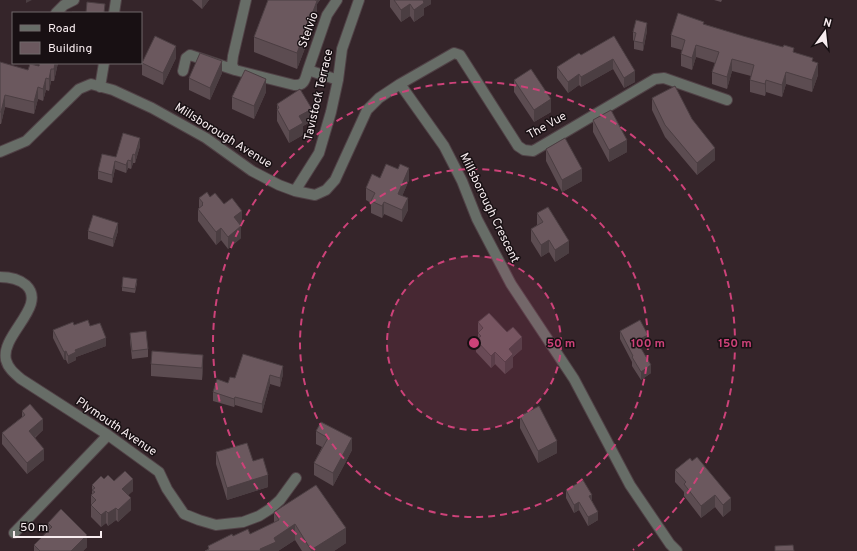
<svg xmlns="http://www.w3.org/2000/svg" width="857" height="551" font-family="Overpass,sans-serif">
<rect width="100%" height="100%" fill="#35252a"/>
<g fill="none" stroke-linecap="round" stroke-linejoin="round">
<g stroke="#504146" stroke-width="12">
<path id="minor" d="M246,0L233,56L232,65L235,70L294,85C305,86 305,79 308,70L338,80
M56,13L64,5L74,0
M114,13L116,0
M308,70L327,15L337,0
M183,71L186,58L190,55L235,70
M400,84L444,146L462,181L477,219L511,284L574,379L630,485L670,544L677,551
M100,87L104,63
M0,152L26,141L79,89L91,84L113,90L152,108L206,138L252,171L279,185L295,191L315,195L326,190L335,180L367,110L379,98L400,84L454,53L460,55L518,146L524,150L533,151L655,79L664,78L727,100
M295,191L319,153L331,112L338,80L342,49L359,0
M0,277C9,277 19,279 26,285C48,306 0,335 6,360C8,368 14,373 21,379L108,435L159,472L167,489L184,514L199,520L216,525L243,522L259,516L270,509L280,500L296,478
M14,533L108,435"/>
</g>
<use href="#minor" stroke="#676d67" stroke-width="10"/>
</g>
<path fill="#5c4c51" d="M192,0H209L202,9Z
M268,0H320L317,4V17L297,69L254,52V37Z
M390,0H431V4L424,8V15L414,22L410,16L401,22L390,7Z
M714,0H722L721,2Z
M704,24L794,52L813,62L818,75L812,92L786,84L782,97L766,92L765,96L750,92V80L751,76L732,71L727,89L712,84V72L715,63L696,57L692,70L681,66V54L682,50L671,47V35Z
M647,31L643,51L634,49V41L633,40V32Z
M614,36L635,82L624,88L613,69L581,87L579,85L568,93L557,78V67L581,55Z
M176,58L163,85L142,75V63Z
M0,62L28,70L39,66L40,63H58L54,81H51L49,91L46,90L43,101L38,99L34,114L5,107L1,124H0Z
M222,73L210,100L189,90V78Z
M514,80L551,112L534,122L514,92Z
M266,92L254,119L232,109V97Z
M652,98L692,119L715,160L697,175L665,137L652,110Z
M277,104L312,121L303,126V135L289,143L277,121Z
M593,120L627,152L609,162L593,132Z
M140,146L135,163H133L131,169L128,168L126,173L115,169L112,183L98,179V171L116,157Z
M546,149L582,181L562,192L546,161Z
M409,180L402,196L408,210L402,222L384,214L382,218L371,213V203L366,200V188Z
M210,197L224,204L242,223L240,225L241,238L228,249L221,240L216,245L198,221V209L199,208V198Z
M537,213L569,253L555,262L549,252L541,257L531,241V229L537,225Z
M88,231H118L113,247L88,239Z
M137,283L135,293L122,291V287Z
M478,322L522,349L513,357V367L505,374L495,364L491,368L476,352V340L478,338Z
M74,325L90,326L106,346L76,357V360L68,364L66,360H64L53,338V330Z
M620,331L648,343L640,346L651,373L641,380L632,366V362L620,339Z
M130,333L148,349V357L132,359L130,341Z
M151,364L203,367L202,380L151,376Z
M283,374L280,387L270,384L262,413L235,405L234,407L213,401V392L235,378Z
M22,411L43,430L35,438L44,460L27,474L2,444V433L22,417Z
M520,416L557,453L538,463L520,428Z
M316,431L352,450L333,486L314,475V463L322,447L316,444Z
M216,452L253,461L268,487L227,500L216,464Z
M690,458L731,510L723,517L715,507L701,518L684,496V492L675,482V470Z
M104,479L114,481L133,491L128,495L131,510L118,522L116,520L108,526L106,523L101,527L91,517V495H92V485Z
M566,490L592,501L598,520L588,526L579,510L574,513L566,498Z
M274,512L346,543L334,551H302L295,540L278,551H205L208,549V546L233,536L250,534L274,523Z
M48,523L87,547L83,551H34V545L48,530Z"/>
<path fill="#4b3e42" d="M26,0H32L26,3Z
M202,0H209L202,9Z
M317,0H320L317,4Z
M421,0H431V4L424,8V15L414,22V10Z
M317,1V17L297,69V53Z
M410,4V16L401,22V10Z
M647,23V31L643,51V43Z
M696,45V57L692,70V58Z
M176,46V58L163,85V73Z
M613,59V69L581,87V77Z
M732,59V71L727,89V77Z
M222,61V73L210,100V88Z
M55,63H58L54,81V69Z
M818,63V75L812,92V80Z
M51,69V81L49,91V79Z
M635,71V82L624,88V78Z
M786,72V84L782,97V85Z
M579,74V85L568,93V82Z
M46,78V90L43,101V89Z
M266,79V92L254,119V106Z
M766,80V92L765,96V84Z
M38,87V99L34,114V102Z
M5,95V107L1,124V112Z
M551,99V112L534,122V110Z
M312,109V121L303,126V135L289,143V131L299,116Z
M140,138V146L135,163V155Z
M627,140V152L609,162V150Z
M715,148V160L697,175V163Z
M133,154V163L131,169V161Z
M128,160V168L126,173V165Z
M115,161V169L112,183V175Z
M409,168V180L398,206V194Z
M582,169V181L562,192V180Z
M408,198V210L402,222V210Z
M384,202V214L382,218V206Z
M242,211V223L234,229V217Z
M118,223V231L113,247V239Z
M241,226V238L228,249V237Z
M221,228V240L216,245V232Z
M549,240V252L541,257V245Z
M569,241V253L555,262V250Z
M648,335V343L640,346V353L638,340Z
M522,337V349L513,357V367L505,374V362L509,349Z
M106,338V346L76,357V360L68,364V356L75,350Z
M66,351V360H64V352Z
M495,352V364L491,368V356Z
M203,355V367L202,380V368Z
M651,365V373L641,380V372Z
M283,366V374L280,387V378Z
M270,375V384L262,413V404Z
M235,397V405L234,407V399Z
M43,419V430L29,442V431Z
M352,438V450L333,486V473Z
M557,441V453L538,463V451Z
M44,449V460L27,474V463Z
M268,475V487L227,500V488Z
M133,479V491L122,501V489Z
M592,495V503L589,496Z
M715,495V507L701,518V506Z
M131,498V510L118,522V510Z
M731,498V510L723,517V505Z
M579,502V510L574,513V505Z
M116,508V520L108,526V513Z
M106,511V523L101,527V515Z
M598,512V520L588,526V517Z
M295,524V540L278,551H260V549L274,538Z
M346,528V543L334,551H311V550Z
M87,535V547L83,551H71Z"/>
<path fill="#6b585e" stroke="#4b3e42" d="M268,0H315L317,1L297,53L254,37Z
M394,0H423L424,3L414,10L410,4L401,10Z
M87,2L105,4L104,13H72V12H86Z
M678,13L704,22L703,24L743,36L783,47L784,45L794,48L793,52L813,58L812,61L818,63L812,80L786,72L782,85L766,80L765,84L750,80L754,65L732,59L727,77L712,72L719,52L696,45L692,58L681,54L685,40L671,35Z
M636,20L647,23L643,43L634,41L636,33L633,32Z
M155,36L176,46L163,73L142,63Z
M614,36L635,71L624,78L613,59L581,77L579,74L568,82L557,67L579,53L581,55Z
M200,53L222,61L210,88L189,78Z
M0,62L28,70L30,64L39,66L40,63H55L54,69H51L49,79L46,78L43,89L38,87L34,102L5,95L1,112H0Z
M531,69L551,99L534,110L514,80Z
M245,70L266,79L254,106L232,97Z
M675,86L692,119L715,148L697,163L665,125L652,98Z
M300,89L312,109L299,116L303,123L289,131L277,109L279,108L277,104Z
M611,110L627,140L609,150L593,120Z
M123,133L140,138L135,155L133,154L131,161L128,160L126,165L115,161L112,175L98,171L102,154L116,157Z
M565,138L582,169L562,180L546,149Z
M386,164L398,169L400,164L409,168L398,194L408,198L402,210L384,202L382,206L371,201L375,193L366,188L372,174L380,178Z
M207,192L210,197L215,193L224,204L232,198L242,211L234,217L241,226L228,237L221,228L216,232L198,209L203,205L202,204L203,203L199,198Z
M548,207L569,241L555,250L549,240L541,245L531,229L543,222L537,213Z
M93,215L118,223L113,239L88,231Z
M123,277L137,279L135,289L122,287Z
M489,313L507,332L513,327L522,337L509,349L513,354L505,362L495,352L491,356L476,340L481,336L478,333L483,328L478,322Z
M88,320L90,326L100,323L106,338L75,350L76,352L68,356L66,351L64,352L53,330L73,322L74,325Z
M640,320L648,335L638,340L640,345H639L651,365L641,372L632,357L633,356L620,331Z
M146,331L148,349L132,351L130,333Z
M152,351L203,355L202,368L151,364Z
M243,354L283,366L280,378L270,375L262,404L235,397L234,399L213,392L217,379L228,383L230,377L235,378Z
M30,404L43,419L29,431L44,449L27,463L2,433L25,415L22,411Z
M539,406L557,441L538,451L520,416Z
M321,422L352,438L333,473L314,463L328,438L316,431Z
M247,443L253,461L263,458L268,475L227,488L216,452Z
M697,457L731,498L723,505L715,495L701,506L684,484L686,482L675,470L690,458L692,461Z
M125,471L133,479L122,489L131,498L118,510L116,508L108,513L106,511L101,515L91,505L96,500L91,495L95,492L92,490L95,488L92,485L101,476L104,479L108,475L114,481Z
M583,480L592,495L589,496L598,512L588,517L579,502L574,505L566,490Z
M316,485L346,528L311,550L295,524L274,538L276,542L260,549L261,551H205L209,549L208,546L232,534L233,536L248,529L250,534L279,520L274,512Z
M61,509L87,535L71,551H40L34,545L52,527L48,523Z
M793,545L794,551H775V546Z"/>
<circle cx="474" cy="343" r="87" fill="#cd4279" fill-opacity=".12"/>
<g fill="none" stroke="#cd4279" stroke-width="2" stroke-dasharray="7 5">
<circle cx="474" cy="343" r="87"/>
<circle cx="474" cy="343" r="174"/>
<path d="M315 550A261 261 0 1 1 633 550"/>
</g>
<g text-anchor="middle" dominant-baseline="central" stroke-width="3" stroke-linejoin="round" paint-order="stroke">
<g font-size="12" fill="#f7ecef" stroke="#181013">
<text transform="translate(309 30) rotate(-70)">Stelvio</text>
<text transform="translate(319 95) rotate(-77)">Tavistock Terrace</text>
<text transform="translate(547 126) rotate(-29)">The Vue</text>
<text transform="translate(223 136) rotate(32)">Millsborough Avenue</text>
<text transform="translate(489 208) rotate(64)">Millsborough Crescent</text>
<text transform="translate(116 427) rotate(34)">Plymouth Avenue</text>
</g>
</g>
<circle cx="474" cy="343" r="6" fill="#cd4279" stroke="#181013" stroke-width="2"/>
<g font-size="12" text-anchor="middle" font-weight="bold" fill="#cd4279" stroke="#181013" stroke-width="3" stroke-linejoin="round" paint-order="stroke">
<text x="561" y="347">50 m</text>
<text x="648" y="347">100 m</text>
<text x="735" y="347">150 m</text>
</g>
<rect x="12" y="12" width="130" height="52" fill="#181013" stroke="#71686b"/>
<rect x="20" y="25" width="20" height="6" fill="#676d67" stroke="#71686b"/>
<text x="48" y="32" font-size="12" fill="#f7ecef">Road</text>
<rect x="20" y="42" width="20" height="12" fill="#6b585e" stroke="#71686b"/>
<text x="48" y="52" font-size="12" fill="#f7ecef">Building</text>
<g transform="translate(825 32) rotate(15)" stroke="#181013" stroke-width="3" paint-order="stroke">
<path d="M0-3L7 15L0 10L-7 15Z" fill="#f7ecef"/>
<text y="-6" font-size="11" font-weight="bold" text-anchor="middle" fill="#f7ecef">N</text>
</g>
<path d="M14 531v6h87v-6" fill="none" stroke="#f7ecef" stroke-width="2"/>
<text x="20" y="531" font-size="12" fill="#f7ecef" stroke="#181013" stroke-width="3" paint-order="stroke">50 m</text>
</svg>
